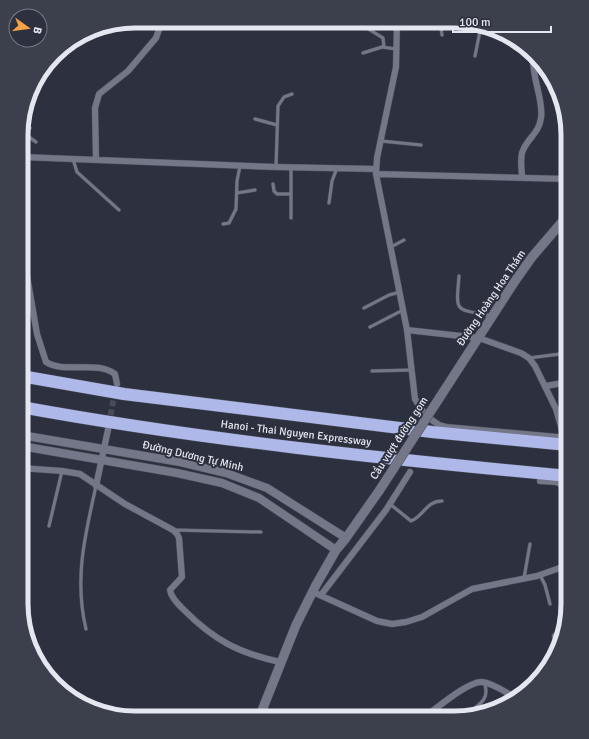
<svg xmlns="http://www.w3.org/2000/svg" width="589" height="739" font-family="Signika,sans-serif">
<rect width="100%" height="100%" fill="#2d303e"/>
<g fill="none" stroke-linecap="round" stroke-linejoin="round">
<path stroke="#494b59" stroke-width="6" stroke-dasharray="6 3" stroke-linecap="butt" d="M109,424L115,391"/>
<g stroke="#4c4e5a" stroke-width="4">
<path id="service" d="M440,22L442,35
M367,28L383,38L384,47
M363,53L382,47L396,49
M475,56L481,26
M255,119L277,125
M22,130L30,128
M22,132L36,142
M381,141L421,145
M73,159L77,172L119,210
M276,167L278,106L284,97L292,94
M291,168V218
M273,184L274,191L277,194H291
M237,193L255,190
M329,203L332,181L337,168
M223,224L229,223L236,209L237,181L240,166
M391,247L404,240
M459,276C456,314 454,308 491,316
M364,308L389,295L400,292
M370,327L403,310
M529,358L568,353
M372,371L412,370
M390,504L411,521C424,516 426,501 442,501
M49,526L62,471
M174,530L261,532
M540,575L545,585L550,604
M524,578L530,544
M86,629C74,579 85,535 96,486
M471,711C482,703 490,697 484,682"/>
</g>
<g stroke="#4c4e5a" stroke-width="7">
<path id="minor" d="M397,22L396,67L377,158L376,174L407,330L415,399L426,416L439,425L446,427L568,438
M22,157L276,167L376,169
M96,160L95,108L99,94L128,71L156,38L162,21
M376,174L568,179
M522,178C522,170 520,161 522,153C526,139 539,134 541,118C544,102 532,78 533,57
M22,247L37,334L46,362C65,374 96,360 115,374L117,384
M407,330L479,338L521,353L529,358L535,366L556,409L564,437
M546,386L568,382
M21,468L62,471L80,474L125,504L173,530L177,534L179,538L182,577L170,590C171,598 179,605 184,610C215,641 239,653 280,662
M540,481L556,482L568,487
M96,486L109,425
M313,592L377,621L392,624L406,622L422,617L472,589L537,576L568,565
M321,595L386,510L410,472
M555,636L562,629
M423,718C436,709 468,681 482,682C493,683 507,693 516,698"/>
</g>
<g stroke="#4c4e5a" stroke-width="9">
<path id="tertiary" d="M21,435L180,462L226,473L267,488L346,538
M21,446L177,473L222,483L259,498L336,550"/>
</g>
<g stroke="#4c4e5a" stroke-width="10">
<path id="secondary" d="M440,397L515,281L532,257L568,215
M259,718L296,625L316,585L336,550L346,538L379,491"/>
</g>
<g stroke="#4c4e5a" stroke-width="13">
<path id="motorway" d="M21,376L124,394L432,432L568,445
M21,407C202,440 385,459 568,476"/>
</g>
<use href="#service" stroke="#737787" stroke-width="3"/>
<use href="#minor" stroke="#737787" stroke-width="6"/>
<use href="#tertiary" stroke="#737787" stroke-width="8"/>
<use href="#secondary" stroke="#737787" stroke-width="9"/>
<use href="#motorway" stroke="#aeb8e9" stroke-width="12"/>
<g stroke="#4c4e5a" stroke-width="10" stroke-linecap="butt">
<path id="secondary-bridge" d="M379,491L440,397"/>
</g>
<use href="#secondary-bridge" stroke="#737787" stroke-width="9"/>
</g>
<g text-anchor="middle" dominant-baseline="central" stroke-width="4" stroke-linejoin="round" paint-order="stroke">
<g font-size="11" fill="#e5e7f0" stroke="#2d303e">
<text transform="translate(491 298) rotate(-56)">Đường Hoàng Hoa Thám</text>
<text transform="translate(296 433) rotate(7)">Hanoi - Thai Nguyen Expressway</text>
<text transform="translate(399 438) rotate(-57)">Cầu vượt đường gom</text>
<text transform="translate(193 456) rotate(13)">Đường Dương Tự Minh</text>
</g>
</g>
<path d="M0 0H589V739H0ZM135 28H454A107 107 0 0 1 561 135V604A107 107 0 0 1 454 711H135A107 107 0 0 1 28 604V135A107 107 0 0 1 135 28Z" fill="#3c3f4c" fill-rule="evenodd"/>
<path fill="none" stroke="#e5e7f0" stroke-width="5" d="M135 28H454A107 107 0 0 1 561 135V604A107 107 0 0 1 454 711H135A107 107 0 0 1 28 604V135A107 107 0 0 1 135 28Z"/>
<g transform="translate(28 28) rotate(104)"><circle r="19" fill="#2d303e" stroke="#777985"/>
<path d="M0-3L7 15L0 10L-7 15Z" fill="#f5a345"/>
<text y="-6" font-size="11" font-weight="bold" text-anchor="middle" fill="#e5e7f0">B</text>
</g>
<path d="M453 26v6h98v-6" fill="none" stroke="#e5e7f0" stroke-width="2"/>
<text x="459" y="26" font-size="12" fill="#e5e7f0" stroke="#2d303e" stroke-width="3" paint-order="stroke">100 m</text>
</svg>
